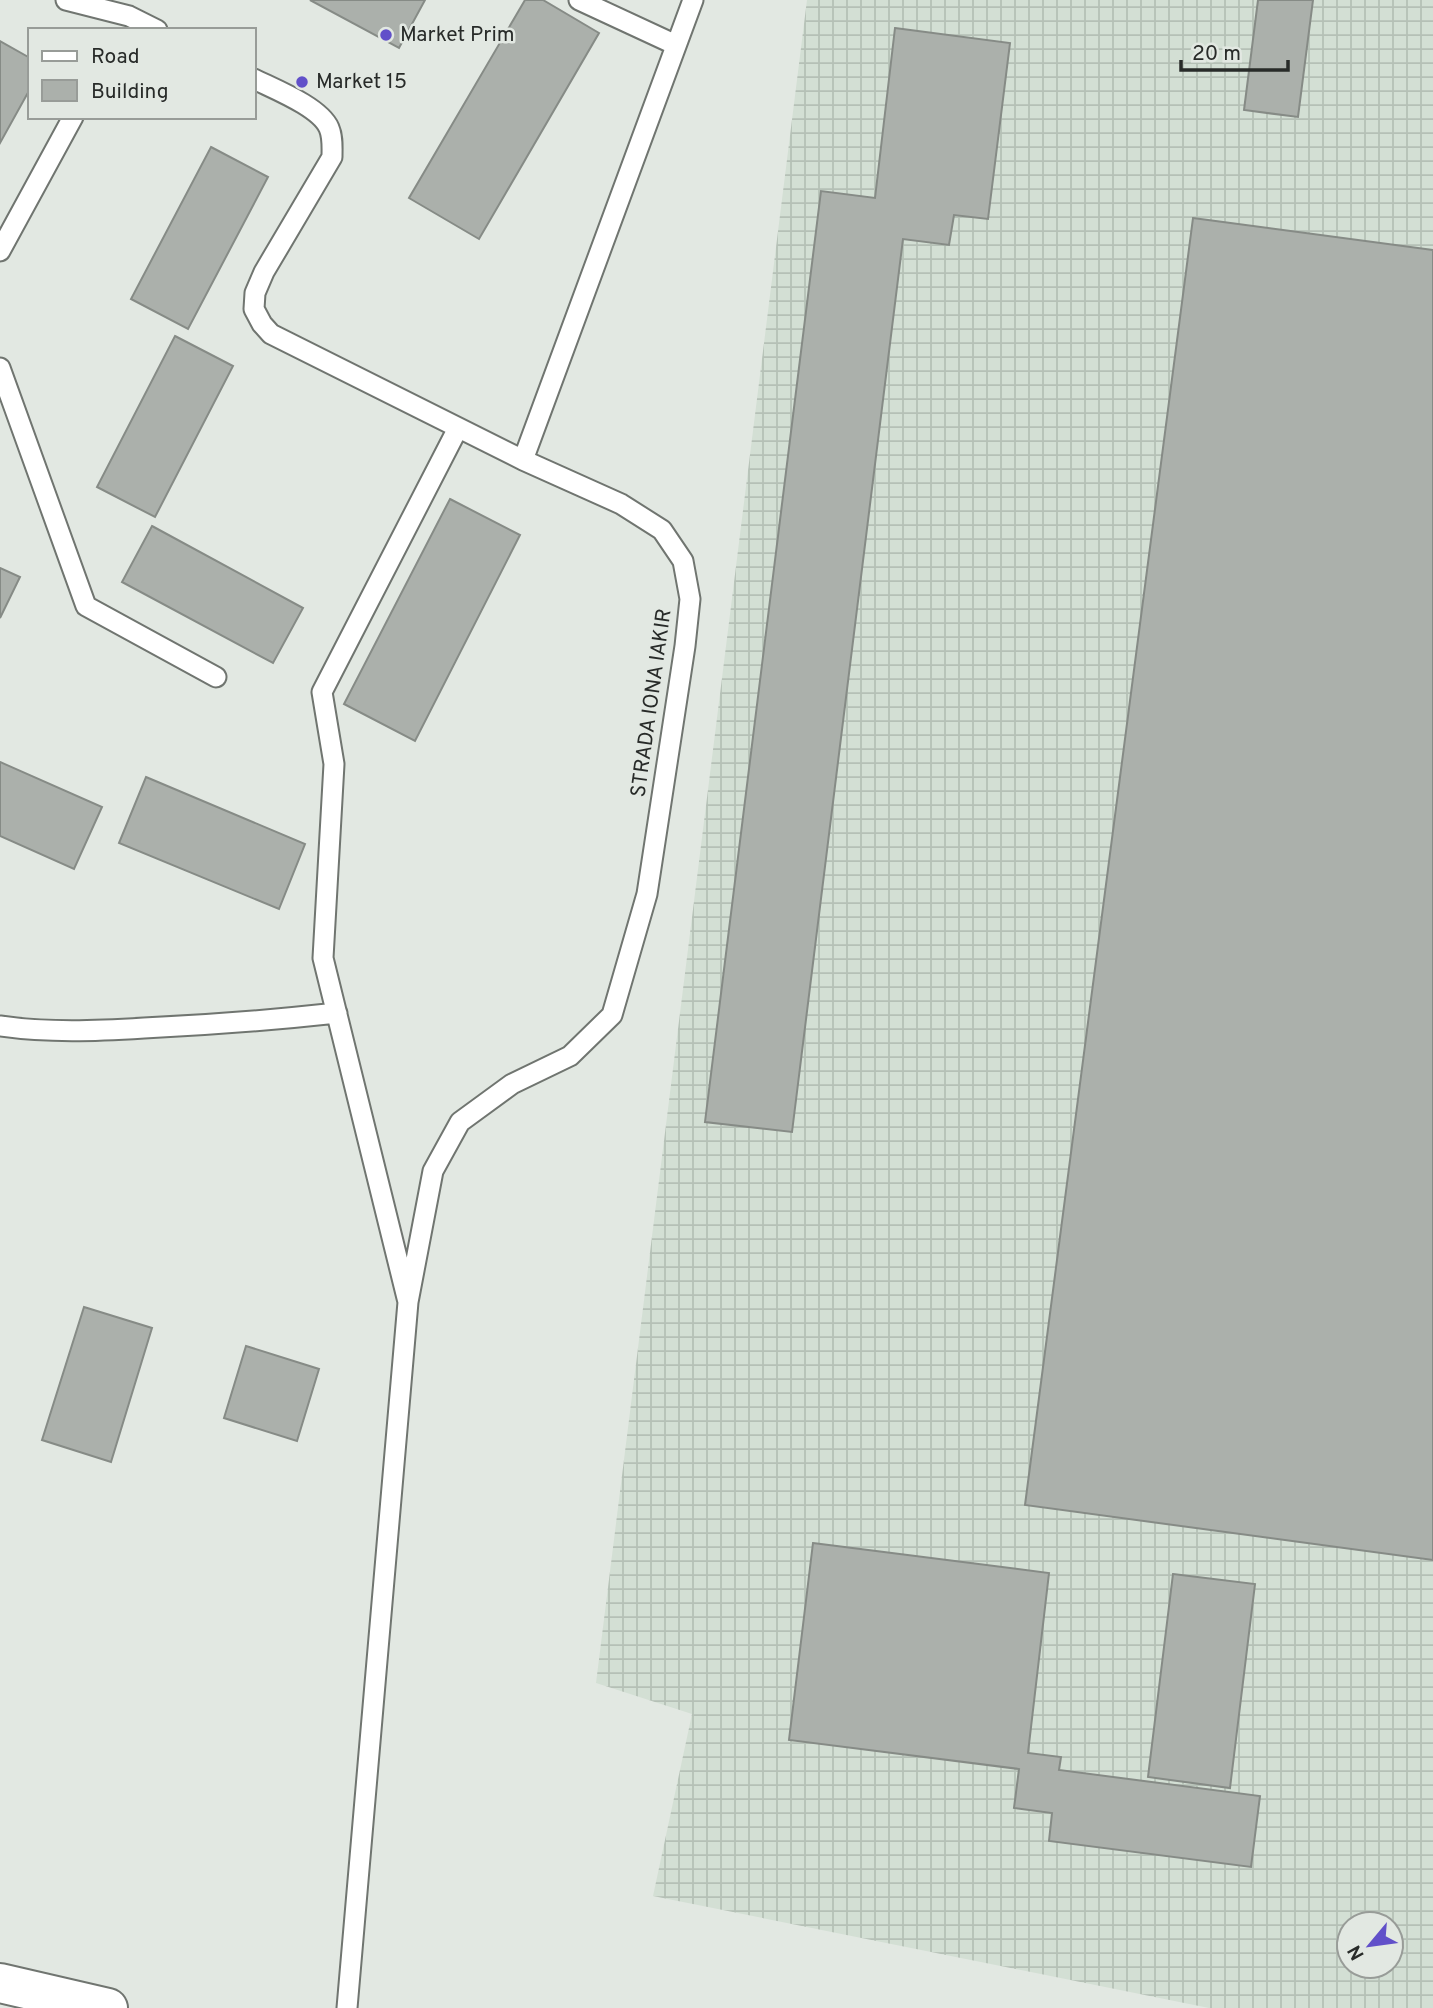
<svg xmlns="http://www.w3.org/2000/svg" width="1433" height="2008" font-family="Overpass,sans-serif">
<defs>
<pattern id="industrial-grid" width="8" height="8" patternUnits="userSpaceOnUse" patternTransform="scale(1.75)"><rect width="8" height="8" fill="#d3dfd4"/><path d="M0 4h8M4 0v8" fill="none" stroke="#b5c0b6"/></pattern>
</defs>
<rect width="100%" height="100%" fill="#e2e8e2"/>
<path fill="url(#industrial-grid)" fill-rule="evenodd" d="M807,0H1433V2008H1209L653,1896L692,1714L596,1683ZM1349,1924H1391V1966H1349Z"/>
<path fill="#abb0ab" stroke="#868b86" stroke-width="2" d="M310,0H425L399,48Z
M525,0H543L599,33L479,239L409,198Z
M1258,0H1313L1298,117L1244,110Z
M895,28L1010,43L988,219L954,215L949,245L903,239L792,1132L705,1122L821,191L875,198Z
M0,41L30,58V89L0,143Z
M211,147L268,177L188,329L131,299Z
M1193,218L1433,250V1560L1025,1505Z
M175,336L233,366L155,517L97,487Z
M450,499L520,535L415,741L344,704Z
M152,526L303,608L273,663L122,582Z
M0,568L20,577L0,618Z
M0,762L102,807L74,869L0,836Z
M146,777L305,844L279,909L119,843Z
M84,1307L152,1328L111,1462L42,1440Z
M246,1346L319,1369L297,1441L224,1418Z
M813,1543L1049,1573L1028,1753L1061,1757L1059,1770L1260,1796L1251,1867L1049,1841L1052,1813L1014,1808L1019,1769L789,1740Z
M1173,1574L1255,1584L1230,1788L1148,1777Z"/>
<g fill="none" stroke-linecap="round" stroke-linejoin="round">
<g stroke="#707570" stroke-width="23">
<path id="lane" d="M66,0L129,16L157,30
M579,0L676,45
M254,79C274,89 320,107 329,128C333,137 332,147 332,157L264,272L255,293L254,309L262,324L271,334L523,460L621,504L662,530L683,561L690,599L685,646L647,894L612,1015L570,1056L512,1084L460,1122L433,1171L408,1302
M0,251L73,117
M0,368L86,606L216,677
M523,460L693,0
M0,1026C48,1033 96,1031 144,1028C209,1025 273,1020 337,1013
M347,2008L408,1302L323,958L334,764L322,692L458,428"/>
</g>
<g stroke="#707570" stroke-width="42">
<path id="primary" d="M0,1983L108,2008"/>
</g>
<use href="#lane" stroke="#fff" stroke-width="19"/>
<use href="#primary" stroke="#fff" stroke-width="38"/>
</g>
<g fill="#6150c9" stroke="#e2e8e2" stroke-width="2.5">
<circle cx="386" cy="35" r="7"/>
<circle cx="302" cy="82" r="7"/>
</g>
<g text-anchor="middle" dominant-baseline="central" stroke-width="5" stroke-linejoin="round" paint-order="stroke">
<g font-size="21" fill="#282b29" stroke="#e2e8e2" text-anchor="start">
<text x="400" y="35">Market Prim</text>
<text x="316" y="82">Market 15</text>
</g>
<g font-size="21" fill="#282b29" stroke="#e2e8e2">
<text transform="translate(652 703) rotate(-82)">STRADA IONA IAKIR</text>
</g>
</g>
<rect x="28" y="28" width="228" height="91" fill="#e2e8e2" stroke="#989c98" stroke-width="2"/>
<rect x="42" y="51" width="35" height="10" fill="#ffffff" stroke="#989c98" stroke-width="2"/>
<text x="91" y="63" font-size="21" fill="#282b29">Road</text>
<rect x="42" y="80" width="35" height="21" fill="#abb0ab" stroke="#989c98" stroke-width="2"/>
<text x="91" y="98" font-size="21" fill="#282b29">Building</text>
<g transform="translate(1370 1945) rotate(241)"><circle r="33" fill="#e2e8e2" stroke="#989c98" stroke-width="2"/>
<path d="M0-5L12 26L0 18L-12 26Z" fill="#6150c9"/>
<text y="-10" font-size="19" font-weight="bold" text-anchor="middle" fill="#282b29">N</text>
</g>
<path d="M1181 60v10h107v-10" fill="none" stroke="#282b29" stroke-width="3.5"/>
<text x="1192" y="60" font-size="21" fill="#282b29" stroke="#e2e8e2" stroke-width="5" paint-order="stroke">20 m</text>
</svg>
